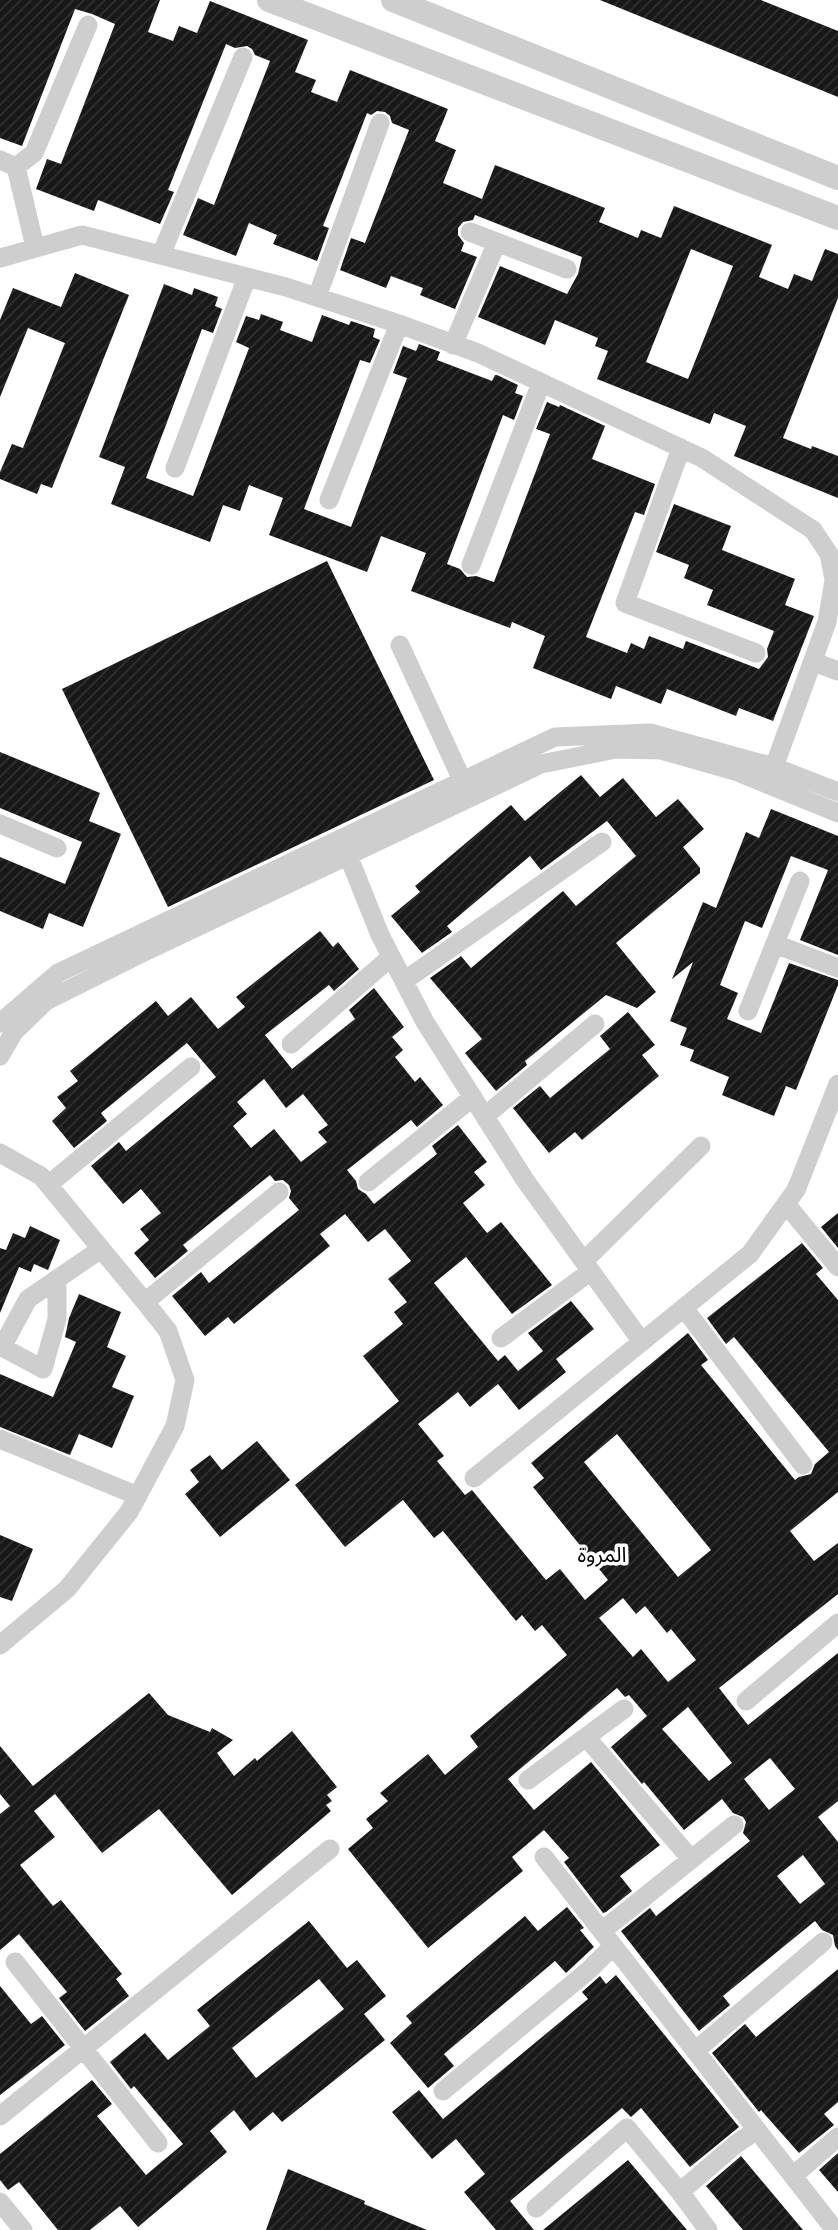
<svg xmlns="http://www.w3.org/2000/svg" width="838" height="2230" font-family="Helvetica,'Noto Sans Arabic',sans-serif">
<defs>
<pattern id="building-hatch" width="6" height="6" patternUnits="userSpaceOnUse" patternTransform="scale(1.75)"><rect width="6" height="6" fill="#181818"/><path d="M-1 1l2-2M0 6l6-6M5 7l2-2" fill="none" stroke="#313131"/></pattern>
</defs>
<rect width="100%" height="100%" fill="#fff"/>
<path fill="url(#building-hatch)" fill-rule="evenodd" d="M0,0H160L148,32L173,41L179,26L197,33L210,1L308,40L295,72L316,80L311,92L337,102L350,70L448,109L435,141L456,150L443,183L482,199L495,165L605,208L599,222L638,238L641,230L661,238L674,206L772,245L759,277L788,289L794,274L812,281L825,249L838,254V298L783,438L811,449L812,446L838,456V498L734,456L746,426L714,413L710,424L597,379L608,351L595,346L598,338L555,320L545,345L478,317L500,266L567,294L578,274L582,257L475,215L473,220L463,222L458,228V235L464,243L461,251L477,257L455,309L420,295L423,288L391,276L386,288L340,270L351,238L365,243L409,130L392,123L390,116L385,112L377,111L371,115L367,113L323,226L329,228L317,261L273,244L277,235L249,223L236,256L183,235L198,198L214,205L270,61L255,55L252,49L247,46L235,48L226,44L168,190L174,192L160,224L98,200L94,211L36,189L47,159L61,164L115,24L92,14L75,9L22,146L0,138ZM691,249L733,266L688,379L646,362Z
M600,0H761L838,31V97Z
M75,273L129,295L52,488L41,484L37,494L0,479V472L12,444L23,448L65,343L28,328L0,397V320L13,288L61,307Z
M164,284L192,295L194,288L218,297L215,306L222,309L213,333L202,329L146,478L193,496L249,348L236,342L246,316L259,320L261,314L283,322L280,330L312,342L322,315L349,325L351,321L375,329L373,337L380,340L370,363L360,360L304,509L351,527L407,378L393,373L403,346L416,351L419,344L440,352L437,360L492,381L495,375H497L518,385L515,393L523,396L514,420L503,415L447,564L460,569L467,577L476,576L494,582L550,434L536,429L547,402L559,407L560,405L605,426L592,459L655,484L644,515L635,512L586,637L627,653L631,643L644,649L649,636L683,649L686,641L759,669L768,657L767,649L774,631L707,605L713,590L684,578L689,565L656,552L674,504L731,526L722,550L795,579L785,605L814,616L773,721L739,708L736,716L667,689L661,704L616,686L611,699L533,668L545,636L512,622L510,628L411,591L426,553L381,536L367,572L269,535L283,498L249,485L240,511L223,505L210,542L111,504L125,467L99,457Z
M327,561L434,780L168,907L62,689Z
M0,752L100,793L89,821L121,834L83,927L49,913L43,929L0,911V857L65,884L82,842L0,808Z
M581,775L600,797L623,778L656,817L678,799L704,829L683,847L700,868V873L616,943L656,992L637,1008L606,995L525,1061L527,1065L496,1091L465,1053L482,1039L430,978L461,956L471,968L563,891L576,906L636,856L607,821L541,870L530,856L447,926L452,932L422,953L391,916L420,892L415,886L511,805L525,821Z
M771,809L838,836V955L800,940L828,870L791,856L762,928L745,921L720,985L738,993L727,1019L761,1033L789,963L838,980V985L796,1090L786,1086L774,1116L722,1095L729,1077L690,1061L694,1050L680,1045L687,1028L670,1021L693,962L672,979L703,902L716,908L746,832L759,838Z
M320,931L333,947L338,942L359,969L334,991L329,985L265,1035L292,1069L355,1019L349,1010L374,988L404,1027L392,1037L403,1050L395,1057L415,1082L420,1077L443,1105L417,1127L411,1120L347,1170L356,1181L358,1189L366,1194L374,1204L437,1154L432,1146L458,1125L487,1162L474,1172L485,1185L463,1203L487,1233L501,1222L552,1285L512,1314L466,1257L434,1283L498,1361L505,1355L518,1371L543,1351L528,1333L571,1301L594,1329L556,1359L566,1372L519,1410L498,1384L470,1407L458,1392L418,1424L444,1456L437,1461L465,1495L472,1490L546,1580L560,1569L585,1600L608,1580L533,1487L544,1478L531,1463L688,1333L708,1360L701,1365L795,1480L799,1477L811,1474L815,1464L829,1452L734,1337L726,1344L707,1318L802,1243L823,1268L816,1274L838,1300V1492L790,1531L814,1561L838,1543V1594L719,1688L748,1725L838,1653V1801L818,1817L838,1842V1950L835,1946L833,1935L822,1930L815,1921L723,1996L730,2005L699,2031L621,1931L650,1908L656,1916L750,1841L743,1833L746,1822L743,1817L733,1813L722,1799L684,1830L644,1782L642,1784L611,1747L647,1716L629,1695L625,1697L617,1688L508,1779L534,1810L591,1762L660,1845L620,1876L632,1891L606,1912L603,1913L564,1862L569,1858L544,1830L512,1857L523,1871L428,1948L348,1849L373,1828L366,1819L388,1801L380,1793L428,1754L445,1775L478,1747L470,1736L567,1655L542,1625L535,1631L522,1615L516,1621L443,1531L434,1538L403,1500L345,1547L295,1485L399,1401L363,1356L403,1324L394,1312L407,1302L388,1279L411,1261L385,1229L368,1242L345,1214L320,1234L330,1246L234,1324L228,1317L205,1336L172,1296L201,1272L209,1283L299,1210L289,1198L291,1191L289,1185L283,1180L275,1181L270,1175L183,1245L188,1251L155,1278L134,1253L149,1240L140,1229L161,1213L141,1189L123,1204L91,1166L119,1142L126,1151L216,1077L187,1043L101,1113L107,1121L74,1148L52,1121L66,1108L57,1097L78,1081L70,1071L156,1001L168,1016L191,997L218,1029L245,1007L236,997ZM264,1079L286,1108L303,1094L328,1125L318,1132L327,1142L301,1162L274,1129L251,1148L233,1126L247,1114L237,1102ZM617,1434L711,1550L678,1577L584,1462ZM623,1598L636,1614L645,1606L667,1633L671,1629L696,1660L668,1682L641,1649L633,1657L599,1618ZM688,1707L732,1763L709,1781L662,1729ZM770,1758L795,1789L769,1810L744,1779ZM803,1855L825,1884L800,1904L777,1876Z
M628,1012L655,1045L642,1055L659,1076L582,1140L575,1132L549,1153L513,1108L540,1086L550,1098L610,1049L600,1036Z
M838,1213V1248L821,1227Z
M30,1226L60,1240L48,1270L34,1264L31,1272L19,1267L0,1313V1248L6,1250L13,1233L25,1238Z
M79,1294L121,1312L107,1347L126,1356L112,1387L134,1396L112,1448L79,1434L70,1455L0,1427V1374L53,1397L76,1342L65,1337L69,1318Z
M257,1441L290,1480L220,1537L185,1494L199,1482L190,1470L210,1455L222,1470Z
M0,1535L33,1549L12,1601L0,1597Z
M149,1693L168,1715L210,1732L212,1728L233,1740L217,1753L234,1776L255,1758L257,1761L292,1731L337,1787L327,1795L332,1801L326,1805L331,1811L232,1895L159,1809L102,1853L55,1794L34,1811L55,1837L20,1865L53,1906L61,1900L122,1974L116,1979L129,1996L85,2031L59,1998L67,1992L19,1934L0,1950V1814L10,1806L0,1794V1746L33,1786Z
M567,1907L584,1928L580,1930L594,1947L566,1973L555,1961L444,2054L454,2066L428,2088L390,2043L412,2023L406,2016L525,1916L538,1931Z
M309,1921L347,1968L357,1960L386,1996L364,2014L385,2040L282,2122L273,2112L250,2131L234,2110L210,2131L227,2152L138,2227L120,2206L90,2230H58L19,2182L8,2190L0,2180V2154L92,2080L112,2104L97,2116L146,2175L183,2144L134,2086L131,2089L110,2062L145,2033L168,2060L210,2026L197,2010ZM319,1979L344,2009L256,2078L232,2048Z
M838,1969V2102L824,2114L834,2125L799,2153L761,2110L759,2112L712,2053L745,2024L756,2037Z
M616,1975L739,2127L690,2167L641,2108L631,2117L622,2108L510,2201L534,2230H496L464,2192L485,2174L456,2139L432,2159L392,2112L419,2090L443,2119L588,1999L582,1992L600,1976L606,1984Z
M0,1986L31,2024L42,2016L65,2045L0,2095Z
M838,2153V2192L819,2170Z
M741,2156L803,2230H743L706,2186Z
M628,2160L687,2230H543Z
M288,2169L365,2201L364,2204L427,2230H266Z"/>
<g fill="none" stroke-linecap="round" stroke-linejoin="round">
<path stroke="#cecece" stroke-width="19" d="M0,160L16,167L35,247
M16,167L34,153L88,25
M470,232L567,269
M161,255L243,57
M0,258L82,235L286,287L399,324L478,353L702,458L813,530L829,554L834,580L827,622L774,767
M317,297L380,123
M453,345L497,242
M681,448L625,603L756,653
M175,468L247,277
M329,500L399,324
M471,565L541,383
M400,645L463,782
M814,662L838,671
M0,824L57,848
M348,855L380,935L425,1022L525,1180L642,1342
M775,944L838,968
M404,981L602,842
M748,1011L800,881
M0,1023L58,973L555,737L650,733L774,767L838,792
M291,1044L391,957
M0,1056L14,1032L46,1001L142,953L541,764L616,749L661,750L735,771L838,813
M485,1116L595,1024
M0,1153L41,1176L145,1302L168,1331L185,1380L175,1426L129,1512L67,1589L0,1645
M368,1182L473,1097
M48,1185L191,1067
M786,1204L838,1267
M584,1261L701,1146
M57,1279V1319L43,1369L2,1347L28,1299L101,1249
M145,1302L279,1192
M684,1308L803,1465
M501,1338L591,1271
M0,1439L138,1496
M474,1478L750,1254L796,1190L838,1084
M746,1701L838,1623
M586,1737L691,1859
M528,1780L624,1709
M544,1857L835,2230
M602,1931L734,1825
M15,1962L158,2143
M695,2051L823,1942
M443,2091L589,1970L612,1947
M0,2116L330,1849
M793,2176L838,2137
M680,2192L736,2144L757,2130
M0,2202L23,2230
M536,2208L627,2128L680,2192L708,2230"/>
<path stroke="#cecece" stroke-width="24" d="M269,0L838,218
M393,0L838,178"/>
</g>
<g text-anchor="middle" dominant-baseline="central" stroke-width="7" stroke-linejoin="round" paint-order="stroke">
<g font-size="21" fill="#000" stroke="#fff">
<text x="602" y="1554">المروة</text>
</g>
</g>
</svg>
